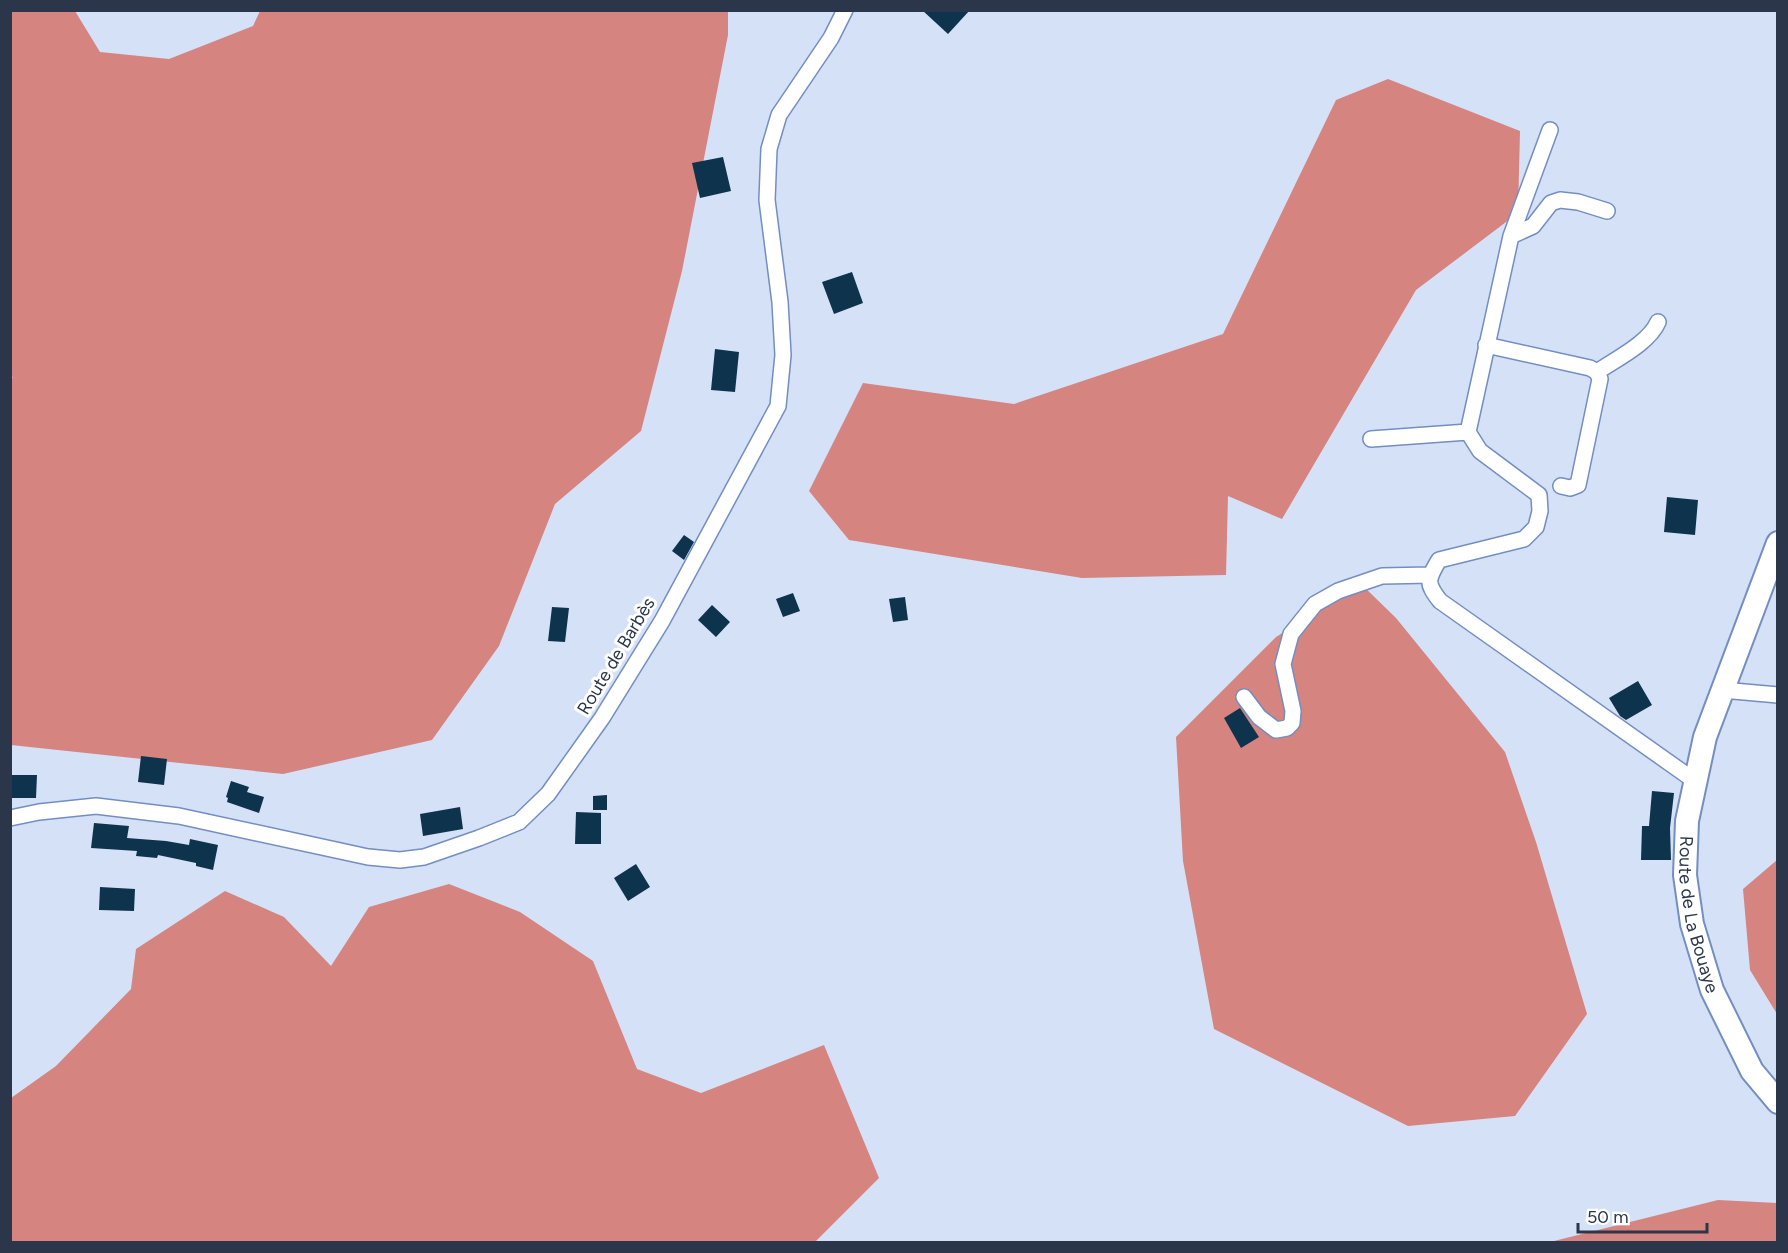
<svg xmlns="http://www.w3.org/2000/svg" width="1788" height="1253" font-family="Figtree,sans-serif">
<rect width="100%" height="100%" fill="#d5e1f7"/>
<path fill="#d58480" d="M11,11H75L100,52L169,59L253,26L260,11H728V35L682,271L641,431L555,504L499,646L432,740L283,774L11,745L10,380L13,377L10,376Z
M1388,79L1520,131L1518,213L1416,290L1282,519L1228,496L1226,575L1082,578L849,540L809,491L863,383L1014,404L1223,334L1336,100Z
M1361,584L1396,618L1505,752L1536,842L1587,1014L1515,1116L1408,1126L1214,1029L1183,861L1176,737L1276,637Z
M1777,860V1014L1750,970L1743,889Z
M449,884L520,912L593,961L637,1069L701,1093L824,1045L879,1178L815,1242H11V1098L56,1066L131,989L136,949L225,891L284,917L331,966L369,907Z
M1718,1200L1777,1203V1242H1550Z"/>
<path fill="#0e334c" d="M922,10H970L948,34Z
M723,157L731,191L700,198L692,163Z
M852,272L863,303L834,314L822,282Z
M715,349L739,352L735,392L711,390Z
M1667,497L1698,500L1695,535L1664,532Z
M684,535L694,542L684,560L672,551Z
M793,593L800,611L783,617L776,599Z
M905,597L908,620L893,622L889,599Z
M712,605L730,622L716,637L698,620Z
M552,607L569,608L565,642L548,641Z
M1638,681L1652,705L1626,720L1620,716L1609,698Z
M1240,708L1259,737L1241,748L1224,718Z
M141,756L167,759L164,785L138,782Z
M10,775H37L36,798H10Z
M231,781L249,787L247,792L264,797L259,813L227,802L228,798L226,797Z
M1652,791L1674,793L1670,828L1671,860H1641L1642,826H1649Z
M607,795V810H593V796Z
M460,807L463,829L423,836L420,814Z
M576,812L601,813V844H575Z
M94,823L129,826L127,838L166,841L189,845L190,839L218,845L213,870L196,866V863L158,855L157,858L136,856L137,851L91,848Z
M636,864L650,887L628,901L614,878Z
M100,887L135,889L134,911L99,910Z"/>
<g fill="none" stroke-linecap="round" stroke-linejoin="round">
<g stroke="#738ec0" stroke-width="18">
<path id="minor" d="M1550,130L1511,236L1468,432L1480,451L1539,495L1540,511L1536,527L1524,539L1439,560C1427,580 1426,583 1440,601L1695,781
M1511,236L1533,226L1551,203L1560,200L1578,202L1607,211
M1486,345L1590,368L1597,372L1600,379L1578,485L1570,488L1561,486
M1597,372C1616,359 1649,343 1658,322
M1371,439L1468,432
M1722,690L1778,695
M1244,697L1259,717L1276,730L1287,728L1292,723L1293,711L1283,664L1291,634L1315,604L1338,591L1382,576L1430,575
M10,818L39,812L96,806L179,816L368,857L400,860L424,857L479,838L519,822L548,794L602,718L662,621L778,406L783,355L780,302L767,200L769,149L779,115L831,38L845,10"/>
</g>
<g stroke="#738ec0" stroke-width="26">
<g id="secondary">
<path id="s1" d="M1778,543L1705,737L1687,821L1685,875L1692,924L1712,990L1752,1071L1778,1102"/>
</g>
</g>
<use href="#minor" stroke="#fff" stroke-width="15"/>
<use href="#secondary" stroke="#fff" stroke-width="22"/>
</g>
<g text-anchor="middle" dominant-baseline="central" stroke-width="6" stroke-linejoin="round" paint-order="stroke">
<g font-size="18" fill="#2b364b" stroke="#fff">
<text transform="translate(616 656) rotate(-59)">Route de Barbès</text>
<text stroke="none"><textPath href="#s1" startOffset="388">Route de La Bouaye</textPath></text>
</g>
</g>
<rect width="1788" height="1253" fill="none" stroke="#2b364b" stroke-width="24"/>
<path d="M1578 1223v9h129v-9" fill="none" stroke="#2b364b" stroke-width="3"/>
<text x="1587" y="1223" font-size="18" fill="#2b364b" stroke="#ffffff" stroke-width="4.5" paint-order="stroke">50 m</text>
</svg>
